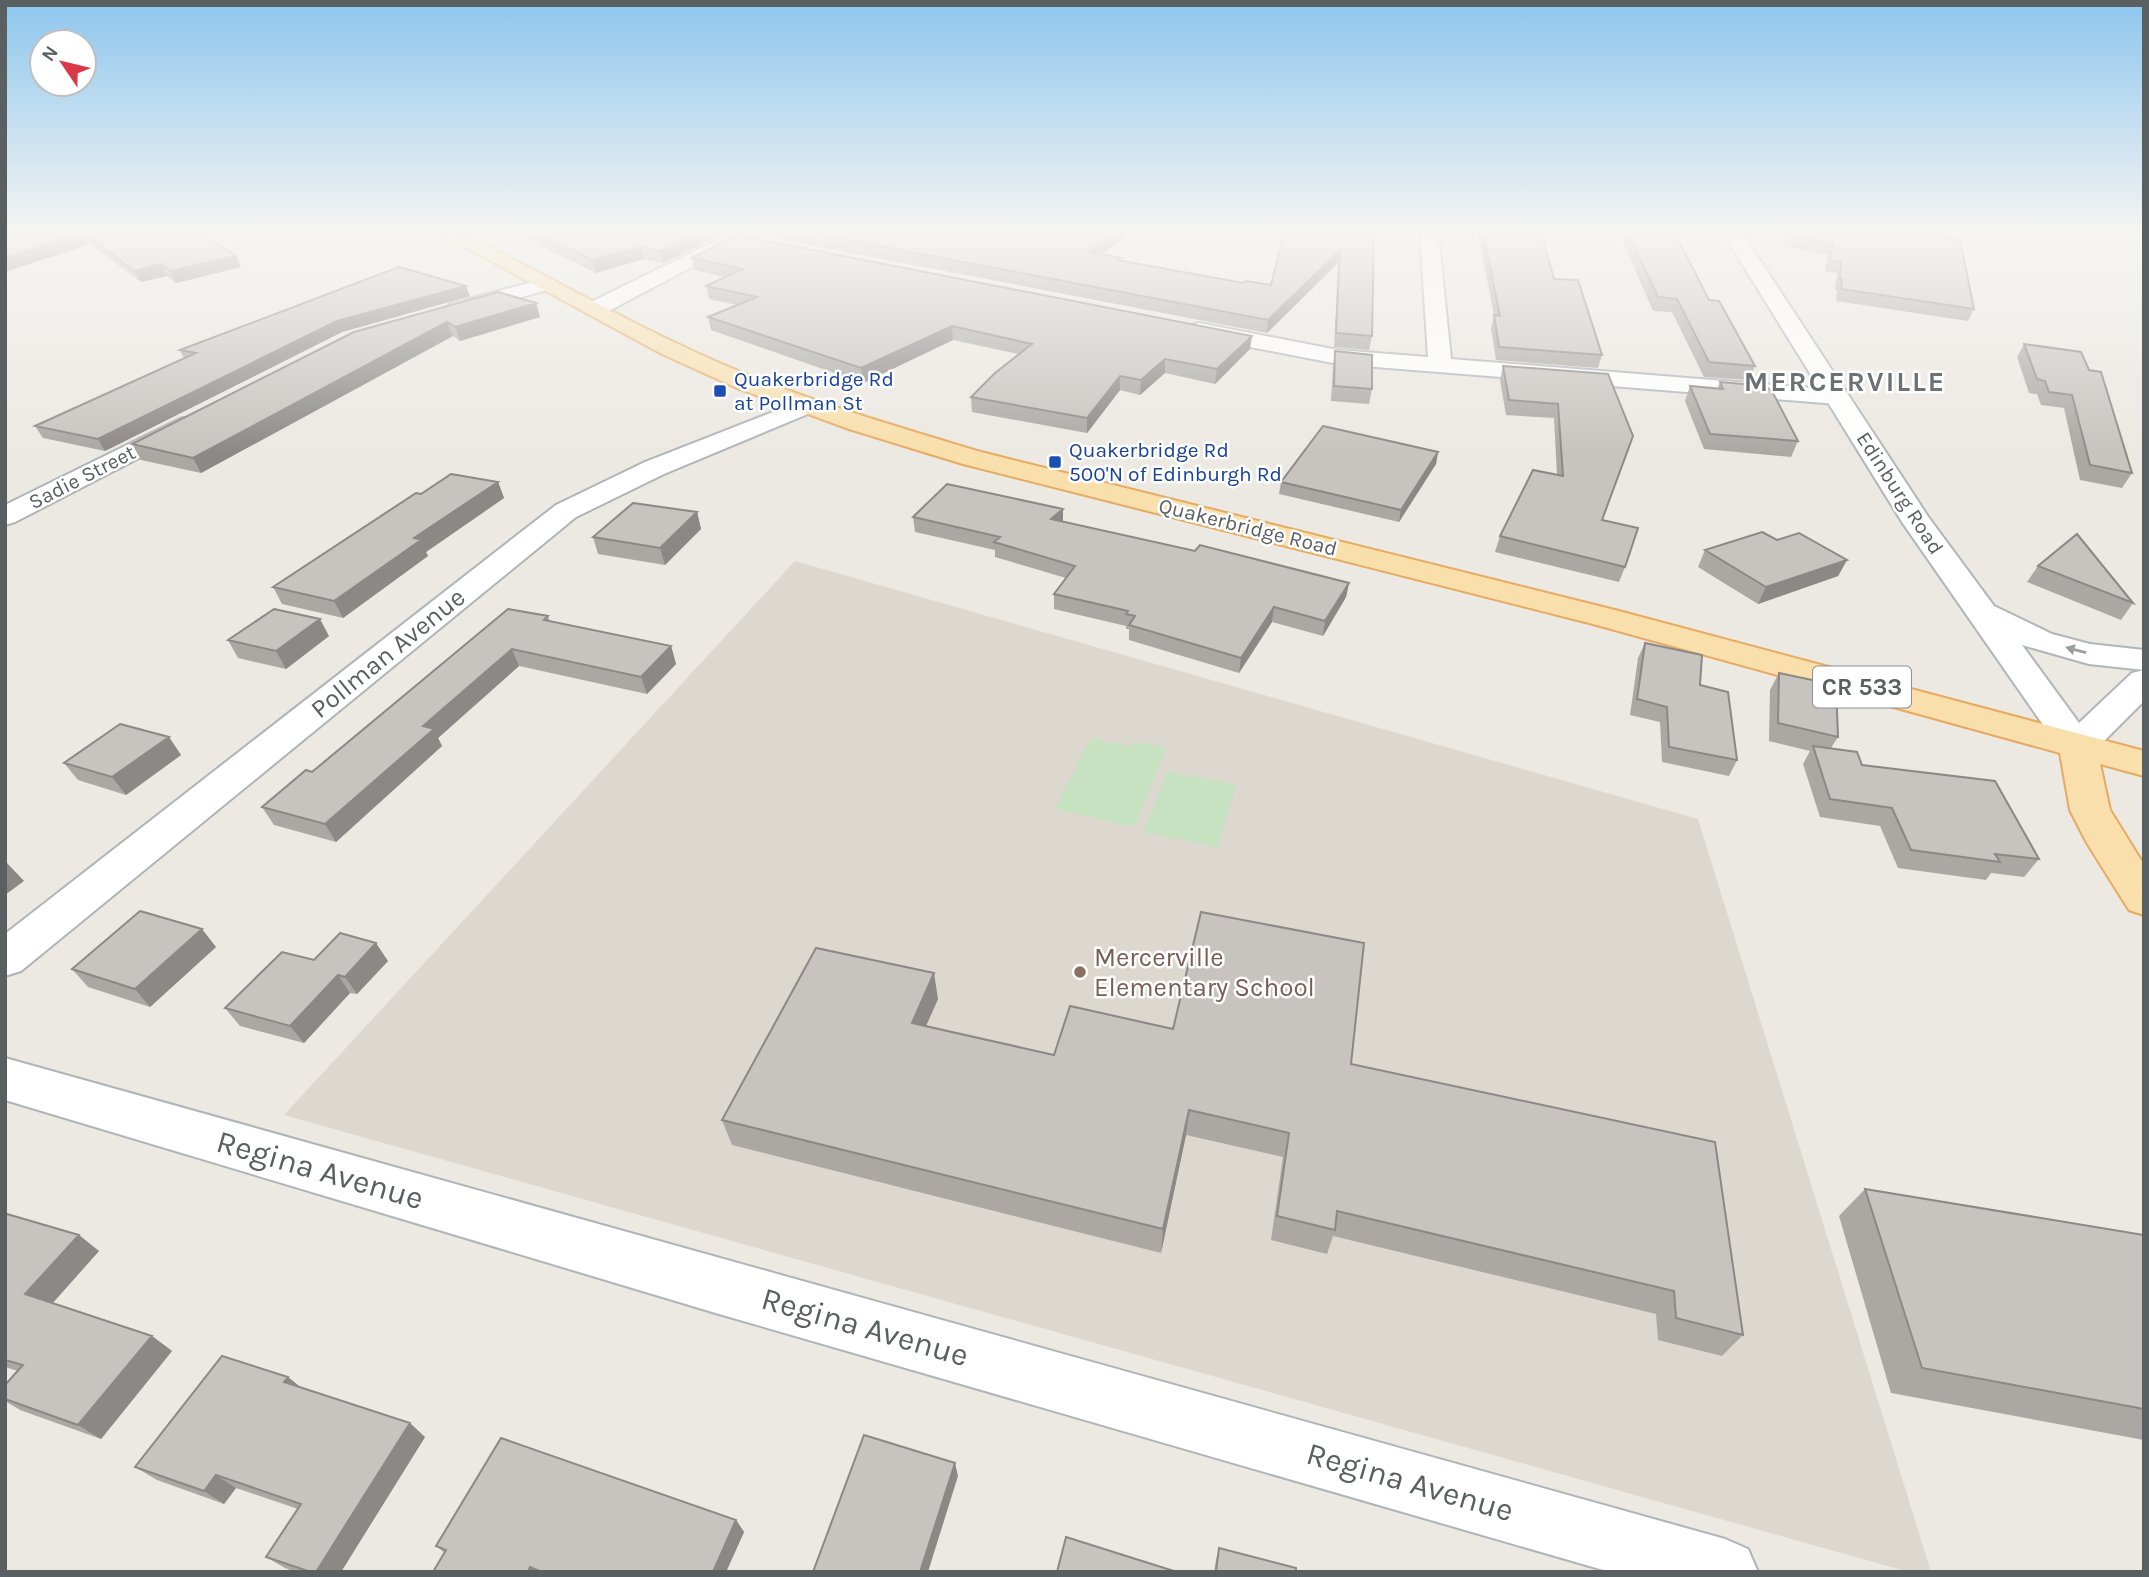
<svg xmlns="http://www.w3.org/2000/svg" width="2149" height="1577" font-family="Karla,sans-serif">
<rect width="100%" height="100%" fill="#ece8e2"/>
<path fill="#dcd8d0" d="M795,561L1698,819L1931,1572H1909L284,1115Z"/>
<path fill="#c6e2c0" d="M1091,738L1131,747L1135,741L1166,748L1135,827L1055,809Z
M1167,772L1236,784L1218,847L1143,832Z"/>
<g fill="none" stroke-linecap="round" stroke-linejoin="round">
<g stroke="#b0b4b7" stroke-width="4">
<path id="street" d="M731,233H756L603,314H587L584,309L587,304Z
M1420,233H1438L1451,359L1837,390L1846,392L1849,397L1846,402L1837,404L1338,364L1199,337L1191,335L1188,330L1191,325L1199,323L1338,350L1428,357Z
M547,278L554,280L557,284L554,288L458,315L450,314L447,309L450,304Z
M806,399L815,401L818,406L815,411L664,474L576,517L21,971L5,976V934L556,505L645,462Z
M182,418L191,421L195,426L191,431L15,522L5,525V505Z
M5,1058L1725,1539L1748,1549L1758,1572H1610L719,1314L5,1100Z"/>
</g>
<g stroke="#b1b6b9" stroke-width="4">
<path id="secondary" d="M1723,233H1742L1929,518L1994,606L2052,634L2090,644L2144,650V670L2089,664L2022,645L2079,723L2132,673L2144,670V701L2090,755L2077,758L2064,755L1902,522Z"/>
</g>
<g stroke="#e6ab61" stroke-width="4">
<path id="primary" d="M439,233H463C547,276 629,323 715,361C801,399 891,425 981,452L1615,610L2144,751V776L2100,764L2110,810L2144,865V915L2129,910L2087,843L2070,810L2060,753L1593,624L963,464L849,429L737,388L662,354Z"/>
</g>
<use href="#street" fill="#fff" fill-rule="evenodd"/>
<use href="#secondary" fill="#fff" fill-rule="evenodd"/>
<use href="#primary" fill="#f8dfab" fill-rule="evenodd"/>
</g>
<path fill="#aba8a4" d="M5,233H202L236,256L241,267L176,283L167,276L141,282L90,244Z
M515,233H724L663,263L644,259L596,273Z
M757,233H1131L1101,254L1121,258L1120,260L1243,283L1271,285L1374,233L1372,336L1369,350L1334,347L1338,263L1267,333L758,235Z
M1478,233H1541L1554,279L1602,355L1598,368L1496,360L1491,328L1494,315Z
M1619,233H1675L1709,300L1755,366L1749,380L1704,377L1672,312L1653,311Z
M1787,233H1921L1974,309L1968,321L1836,301L1837,290H1835L1837,273L1825,271L1828,254L1783,247Z
M692,258L1250,349L1215,384L1165,373L1140,395L1120,390L1087,433L972,412L971,397L1018,354L953,340L863,383L711,330L708,317L737,305L709,299L706,286L725,277L694,270Z
M470,296L342,332L105,451L43,438L35,426L184,358L180,350Z
M536,303L540,317L460,341L453,336L201,473L141,460L132,444L354,332Z
M2024,344L2081,352L2132,473L2122,488L2080,480L2064,408L2041,405L2037,394L2029,393L2017,357Z
M1335,351L1372,389L1369,404L1331,401L1333,366Z
M1503,366L1608,374L1602,520L1625,567L1619,582L1495,552L1500,536L1557,475L1554,418L1506,415L1500,380Z
M1720,382L1798,441L1791,457L1704,449L1685,401L1690,386L1717,389Z
M1438,452L1436,464L1399,522L1279,494L1281,482Z
M498,482L504,498L426,552L428,556L343,618L282,604L273,587L421,494Z
M1063,509V522L1195,551L1349,583L1346,597L1323,636L1272,622L1239,673L1129,640V629H1126V626L1054,609V594L1066,578L995,557V550L915,532L913,517Z
M697,512L701,529L665,565L598,554L593,537Z
M1777,540L1847,560L1838,576L1758,604L1698,567L1705,550Z
M2038,566L2133,603L2121,620L2027,582Z
M548,616L550,622L671,646L676,664L647,694L519,666L438,738L442,746L336,842L274,825L262,807L312,772Z
M329,636L286,669L238,658L228,640Z
M1645,643L1700,685L1737,760L1729,776L1662,762L1660,722L1630,715L1638,658Z
M1779,673L1838,737L1831,748L2039,859L2024,877L1991,873L1986,880L1898,868L1880,826L1820,817L1803,764L1810,751L1769,741L1770,690Z
M169,737L181,755L126,795L78,780L64,763Z
M216,947L150,1007L88,987L72,969Z
M314,960L388,961L357,994L350,993L304,1043L240,1026L225,1008Z
M938,999L926,1026L1054,1055L1173,1029L1351,1064L1743,1335L1722,1356L1658,1340L1656,1314L1333,1236L1327,1254L1271,1240L1283,1157L1186,1135L1161,1253L732,1145L722,1120Z
M1865,1189L2144,1235V1440L1891,1393L1839,1216Z
M5,1216L99,1251L53,1303L152,1336L172,1351L101,1439L20,1410L5,1401V1385L18,1371L5,1367Z
M288,1377L300,1387L425,1437L341,1572H295L285,1568L266,1557L298,1509L236,1488L224,1504L157,1480L135,1467Z
M736,1520L744,1532L726,1572H433L445,1553L436,1546Z
M1219,1548L1296,1572H1214L1216,1560Z"/>
<path fill="#8b8886" d="M81,233H84L90,244L5,272V258Z
M697,233H724L663,263L661,251Z
M1114,233H1131L1087,264V252Z
M641,247L644,259L596,273L592,260Z
M1340,250L1338,263L1267,333L1268,320Z
M236,256L241,267L176,283L170,271Z
M161,264L167,276L141,282L134,271Z
M466,286L470,296L342,332L105,451L98,439L337,321Z
M536,303L540,317L460,341L455,327Z
M447,322L453,336L201,473L193,458Z
M952,326L953,340L863,383L861,368Z
M1252,336L1250,349L1215,384L1217,369Z
M1165,359V373L1140,395L1141,380Z
M1120,376V390L1087,433V418Z
M1438,452L1436,464L1399,522L1401,510Z
M498,482L504,498L426,552L428,556L343,618L334,601L414,538Z
M1063,509V523L1051,519Z
M697,512L701,529L665,565L660,548Z
M1847,560L1838,576L1758,604L1766,587Z
M1349,583L1346,597L1323,636L1325,621Z
M1274,607L1272,622L1239,673L1241,658Z
M320,619L329,636L286,669L276,651Z
M671,646L676,664L647,694L641,677Z
M512,649L519,666L438,738L442,746L336,842L325,824L423,726Z
M169,737L181,755L126,795L112,777Z
M7,863L24,881L5,895V865Z
M202,929L216,947L150,1007L135,989Z
M376,943L388,961L357,994L345,977Z
M934,973L938,999L916,1048L912,1023Z
M338,975L350,993L304,1043L290,1026Z
M1189,1110L1186,1135L1161,1253L1163,1229Z
M79,1235L99,1251L47,1309L25,1294Z
M152,1336L172,1351L101,1439L78,1425Z
M288,1377L305,1391L284,1382Z
M410,1423L425,1437L341,1572H316Z
M955,1463L958,1476L928,1572H920Z
M216,1475L236,1488L224,1504L204,1491Z
M736,1520L744,1532L726,1572H713Z
M530,1567L536,1572H528Z"/>
<path fill="#c7c3bf" stroke="#8b8886" stroke-width="2" d="M5,233H81L5,258Z
M84,233H202L236,256L170,271L161,264L134,271Z
M536,233H697L661,251L641,247L592,260Z
M811,233H1114L1087,252L1121,258L1117,260L1243,283L1246,281L1271,285L1284,233H1374L1372,336L1336,333L1340,250L1268,320Z
M1483,233H1541L1554,279L1578,280L1602,355L1499,347L1494,315L1500,316Z
M1628,233H1675L1709,300L1719,301L1755,366L1709,362L1677,299L1658,297Z
M1788,233H1921L1960,240L1974,309L1841,289L1842,279H1840L1841,262L1830,260L1833,243L1787,236Z
M736,235L1252,336L1217,369L1165,359L1141,380L1120,376L1087,418L971,397L995,373L1032,344L952,326L861,368L708,317L757,297L706,286L743,269L692,258Z
M399,267L466,286L337,321L98,439L35,426L196,353L180,350Z
M498,292L536,303L455,327L447,322L193,458L132,444L354,332Z
M2024,344L2081,352L2089,370L2101,372L2132,473L2090,465L2072,395L2049,392L2045,381L2037,379Z
M1335,351L1372,355V389L1334,386Z
M1503,366L1608,374L1633,436L1602,520L1638,528L1625,567L1500,536L1533,470L1563,476L1558,404L1509,400Z
M1720,382L1766,386L1773,393L1798,441L1710,434L1690,386L1723,389Z
M1323,426L1438,452L1401,510L1281,482Z
M451,474L498,482L414,538L421,540L334,601L273,587L416,493L421,494Z
M947,484L1063,509L1051,519L1195,551L1200,545L1349,583L1325,621L1274,607L1241,658L1129,625L1135,616L1126,614L1128,611L1054,594L1075,566L994,542L1000,537L913,517Z
M633,503L697,512L660,548L593,537Z
M1762,532L1777,540L1799,533L1847,560L1766,587L1705,550Z
M2077,534L2133,603L2038,566Z
M274,609L320,619L276,651L228,640Z
M508,609L548,616L544,620L671,646L641,677L512,649L423,726L434,729L325,824L262,807L306,770L312,772Z
M1645,643L1702,655L1700,685L1728,692L1737,760L1669,747L1667,707L1637,699Z
M1779,673L1836,685L1838,737L1778,723Z
M120,724L169,737L112,777L64,763Z
M1813,746L1857,752L1862,765L1995,781L2039,859L1995,854L2000,862L1911,850L1892,808L1830,799Z
M140,911L202,929L135,989L72,969Z
M1201,912L1364,943L1351,1064L1715,1142L1743,1335L1676,1318L1674,1291L1337,1211L1335,1230L1277,1216L1289,1133L1189,1110L1163,1229L722,1120L816,948L934,973L912,1023L1054,1055L1070,1006L1173,1029Z
M340,933L376,943L345,977L338,975L290,1026L225,1008L282,952L314,960Z
M1865,1189L2144,1235V1409L1922,1368Z
M7,1214L79,1235L25,1294L152,1336L78,1425L5,1399V1385L23,1365L5,1360V1216Z
M222,1356L288,1377L284,1382L410,1423L316,1572H311L266,1557L301,1504L216,1475L204,1491L135,1467Z
M864,1435L955,1463L920,1572H813Z
M501,1438L736,1520L713,1572H542L530,1567L528,1572H433L446,1550L436,1546Z
M1066,1537L1177,1572H1057Z
M1219,1548L1296,1568V1572H1216Z"/>
<defs><path id="oneway-solid" d="M-6-.8H1V-3.2L6.5 0L1 3.2V.8H-6Z" transform="scale(1.75)"/></defs>
<use fill="#9c9fa1" href="#oneway-solid" transform="translate(2076 650) rotate(-165)"/>
<linearGradient id="sky" x2="0" y2="1"><stop stop-color="#8dc6ee"/><stop offset="0.51" stop-color="#f6f5f2"/><stop offset="1" stop-color="#f6f5f2" stop-opacity="0"/></linearGradient>
<rect width="2149" height="454" fill="url(#sky)"/>
<g fill="#1a4fb4" stroke="#fff" stroke-width="2.5">
<rect x="713" y="384" width="14" height="14" rx="3.5"/>
<rect x="1048" y="455" width="14" height="14" rx="3.5"/>
</g>
<circle fill="#8d6e63" stroke="#fff" stroke-width="2.5" cx="1080" cy="972" r="7"/>
<g text-anchor="middle" dominant-baseline="central" stroke-width="5" stroke-linejoin="round" paint-order="stroke">
<g font-size="21" fill="#164399" stroke="#fff" text-anchor="start">
<text x="734" y="379">Quakerbridge Rd<tspan x="734" dy="24">at Pollman St</tspan></text>
<text x="1069" y="450">Quakerbridge Rd<tspan x="1069" dy="24">500'N of Edinburgh Rd</tspan></text>
</g>
<g font-size="21" fill="#5a5f62" stroke="#fff">
<text transform="translate(82 477) rotate(-27)">Sadie Street</text>
<text transform="translate(1900 493) rotate(57)">Edinburg Road</text>
<text transform="translate(1248 527) rotate(14)">Quakerbridge Road</text>
</g>
<rect fill="#fff" stroke="#8c8f91" stroke-width="2" x="1813" y="666.5" width="98" height="41" rx="5"/>
<g font-size="24" font-weight="bold" fill="#5a5f62">
<text x="1862" y="687">CR 533</text>
</g>
<g font-size="26" fill="#5a5f62" stroke="#fff">
<text transform="translate(388 653) rotate(-39)">Pollman Avenue</text>
</g>
<g font-size="26" fill="#785e54" stroke="#fff" text-anchor="start">
<text x="1094" y="957">Mercerville<tspan x="1094" dy="30">Elementary School</tspan></text>
</g>
<g font-size="28" font-weight="bold" letter-spacing="2" fill="#6c7174" stroke="#fff">
<text x="1845" y="381">MERCERVILLE</text>
</g>
<g font-size="32" fill="#5a5f62" stroke="#fff">
<text transform="translate(320 1170) rotate(16)">Regina Avenue</text>
<text transform="translate(865 1327) rotate(16)">Regina Avenue</text>
<text transform="translate(1410 1482) rotate(16)">Regina Avenue</text>
</g>
</g>
<rect width="2149" height="1577" fill="none" stroke="#5a5f62" stroke-width="14"/>
<g transform="translate(63 63) rotate(305)"><circle r="33" fill="#ffffff" stroke="#bdbfc0" stroke-width="2"/>
<path d="M0-5L12 26L0 18L-12 26Z" fill="#db3947"/>
<text y="-10" font-size="19" font-weight="bold" text-anchor="middle" fill="#5a5f62">N</text>
</g>
</svg>
